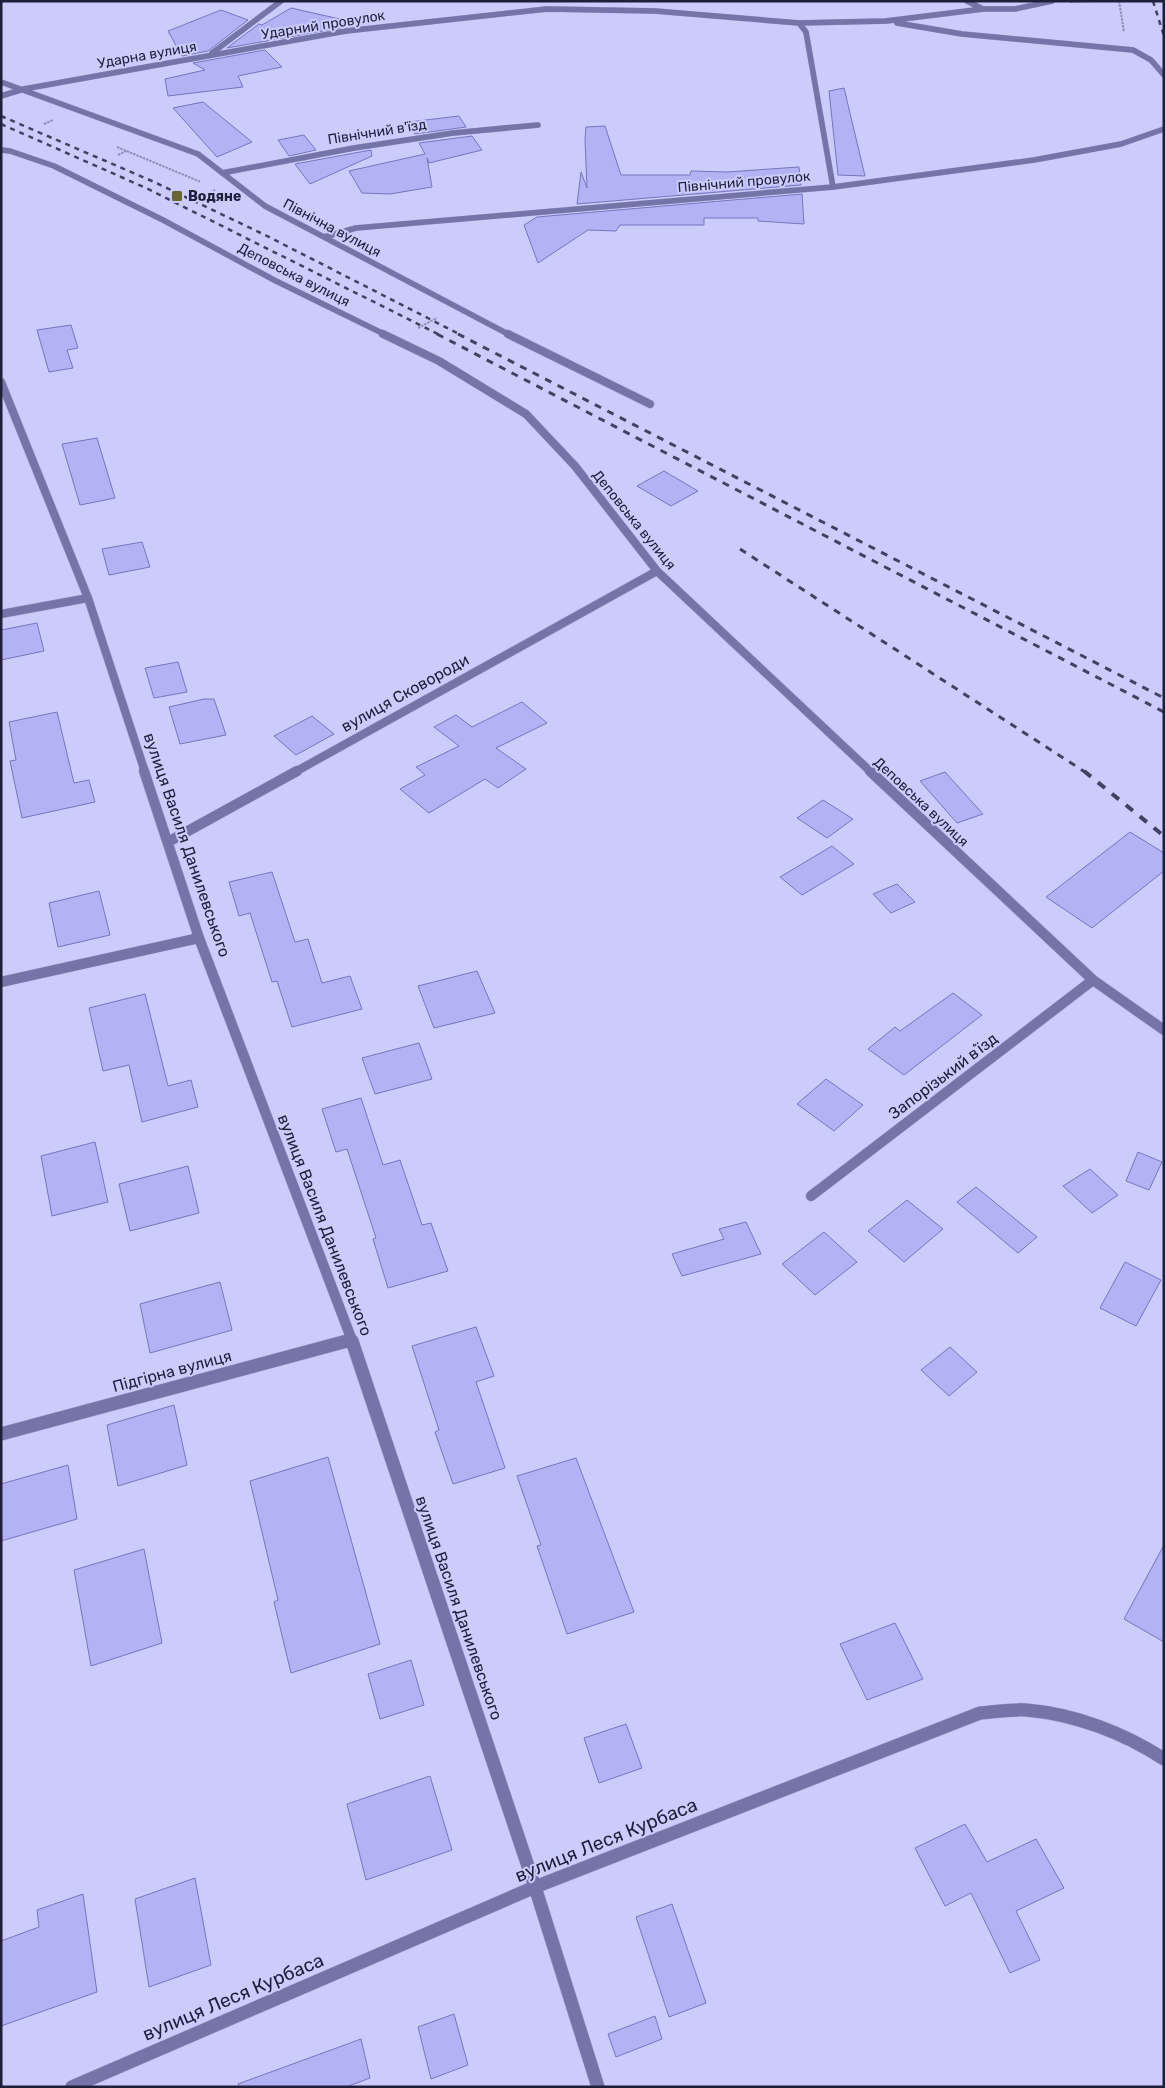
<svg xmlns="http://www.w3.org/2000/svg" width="1165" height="2088" font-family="Rubik,sans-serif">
<rect width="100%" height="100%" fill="#cbccfb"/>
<path fill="#b2b2f5" stroke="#7775bc" d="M291,8L362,24L227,48L259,24L262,25Z
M221,10L248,20L208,51L182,56L168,31Z
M265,50L282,67L238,76L243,87L168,96L165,79L205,70L193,63Z
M844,88L865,176L838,175L829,91Z
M203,102L252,142L217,157L173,108Z
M459,116L466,127L415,134L409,122Z
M605,126L621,175H690L691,171L727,172L799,167L801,185L577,204L581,172L587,188L585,139L586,127Z
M304,135L316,150L289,156L278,140Z
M472,136L482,150L429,163L427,158L432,187L390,194L362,193L349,171L425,154L419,143Z
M371,150L372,156L310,184L295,164Z
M802,194L804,224L758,221V218H704V225H620L616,231L588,230L538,263L524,225L537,217Z
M71,325L78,348L67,350L73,368L49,372L37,330Z
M97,438L115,498L80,505L62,444Z
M664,471L698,491L671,506L637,486Z
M142,542L150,567L109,575L102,549Z
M37,623L44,651L1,660V630Z
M178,662L187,692L154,698L145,668Z
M204,699H214L226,735L180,744L169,707Z
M522,702L547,723L496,748L526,769L498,788L485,779L429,813L400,789L425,775L416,767L459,746L434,727L456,715L472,727Z
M57,712L74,783L89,780L95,802L22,818L10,761L16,760L9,722Z
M312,716L334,734L296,755L274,736Z
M945,772L983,814L957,823L920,781Z
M823,800L853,819L827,838L797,818Z
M1130,832L1164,853V871L1092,928L1046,897Z
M832,846L854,864L802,895L780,877Z
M272,872L295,942L308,939L322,983L350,976L362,1009L292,1027L277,981L272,982L250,913L239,916L229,882Z
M897,884L915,902L891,913L873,894Z
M99,891L110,935L58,947L49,903Z
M477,971L495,1013L434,1028L418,986Z
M953,993L982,1015L904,1075L868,1049L895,1027L900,1031Z
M145,994L168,1086L191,1080L198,1107L142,1122L129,1065L103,1071L89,1008Z
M419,1043L432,1079L375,1094L362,1058Z
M826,1079L863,1105L834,1131L797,1104Z
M361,1098L383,1165L400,1160L422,1225L431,1223L448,1271L388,1288L373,1239L376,1238L347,1149L336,1152L322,1109Z
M95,1142L108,1202L52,1216L41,1156Z
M1138,1152L1162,1162L1149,1190L1126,1181Z
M188,1166L199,1213L130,1231L119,1184Z
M1090,1169L1118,1195L1092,1213L1063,1186Z
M976,1187L1037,1237L1018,1253L957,1202Z
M907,1200L943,1229L904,1262L868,1231Z
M746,1222L761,1254L682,1276L672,1254L724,1239L719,1229Z
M824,1232L857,1262L815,1295L782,1264Z
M1125,1262L1161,1280L1136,1326L1100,1308Z
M220,1282L232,1330L150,1353L140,1304Z
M476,1327L494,1376L476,1382L505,1468L453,1484L435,1432L439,1430L412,1346Z
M950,1347L977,1372L949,1396L921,1370Z
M174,1405L187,1465L118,1486L107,1425Z
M328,1457L380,1644L291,1673L274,1602L278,1600L250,1481Z
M576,1458L634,1612L567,1634L537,1546L541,1545L517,1476Z
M68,1465L77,1519L1,1541V1484Z
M1164,1545V1642L1124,1619Z
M144,1549L162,1643L91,1666L74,1570Z
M895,1623L923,1679L867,1700L840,1644Z
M411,1660L424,1705L380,1719L368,1674Z
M626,1724L642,1768L599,1783L584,1738Z
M430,1776L452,1850L366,1880L347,1804Z
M965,1824L987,1862L1036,1839L1064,1888L1016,1911L1040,1960L1010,1973L971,1893L945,1906L915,1848Z
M195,1878L211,1965L149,1987L135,1899Z
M83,1894L97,1992L1,2026V1941L39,1927L37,1910Z
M672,1904L706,2003L669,2017L636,1917Z
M454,2014L468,2065L431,2079L418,2027Z
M655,2016L662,2039L616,2057L608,2034Z
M361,2039L370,2078L346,2087H239L238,2084Z"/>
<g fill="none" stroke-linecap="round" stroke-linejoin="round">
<g stroke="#a9a9d5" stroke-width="6">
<path id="minor-far3" d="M967,1L983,9
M799,23L806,32L833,187
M897,23L962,34L1133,50L1151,60L1164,75
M212,53L281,1
M1,82L198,154L265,206L510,335
M1,96L24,89L346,31L547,9L655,11L799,23L886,21L983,9H1015L1052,1
M1,150L10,151L54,166L163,220L274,280L386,335
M222,173L354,148L453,133L538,125
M324,237L356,228L833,187L1034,160L1121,144L1164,129"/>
</g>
<g stroke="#a9a9d5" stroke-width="9">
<path id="minor-far2" d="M383,334L439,361L526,414L575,466L657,571L871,772
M508,334L650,404
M1,382L88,598L145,772
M1,614L88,598
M295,772L657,571"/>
</g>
<g stroke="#a9a9d5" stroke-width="11">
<path id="minor-far1" d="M144,771L199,938L353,1343
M870,771L1093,980L1164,1030
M168,842L297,771
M1,982L199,938
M811,1196L1093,980
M342,1343L352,1340"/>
</g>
<g stroke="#a9a9d5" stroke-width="14">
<path id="minor" d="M352,1341L535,1887L598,2087
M1,1434L347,1341
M72,2087L535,1887L980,1713C995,1712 1011,1709 1026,1710C1075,1714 1124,1733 1164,1759"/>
</g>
<path stroke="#8e8eb7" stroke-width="2" stroke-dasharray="2.5 1" stroke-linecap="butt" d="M1119,1L1124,32
M1070,2L1093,1
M44,124L53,120
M117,147L201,182
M118,155L126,151
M204,195L215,190
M418,328L437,318"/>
<use href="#minor-far3" stroke="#7574a9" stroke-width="5.5"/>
<use href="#minor-far2" stroke="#7574a9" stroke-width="8"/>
<use href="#minor-far1" stroke="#7574a9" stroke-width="10"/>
<use href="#minor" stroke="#7574a9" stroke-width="13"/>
<path stroke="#424162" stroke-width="2.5" stroke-dasharray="5 5" stroke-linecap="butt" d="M1153,1L1164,36
M1,116L152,181L265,235L461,335
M1,124L146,188L440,335"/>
<path stroke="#424162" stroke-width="3" stroke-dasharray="7 7" stroke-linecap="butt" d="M437,334L1164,712
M458,334L1164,698
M740,549L1085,772"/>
<path stroke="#424162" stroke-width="4" stroke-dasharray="9 9" stroke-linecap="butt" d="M1084,771L1164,836"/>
</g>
<rect fill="#696531" stroke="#cbccfb" stroke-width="2" x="171" y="190" width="12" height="12" rx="2.5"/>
<g text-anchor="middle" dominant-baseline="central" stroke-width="4" stroke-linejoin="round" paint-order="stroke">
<g font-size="14" fill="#1f1e3b" stroke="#cbccfb">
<text transform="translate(323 25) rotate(-9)">Ударний провулок</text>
<text transform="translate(147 55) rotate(-10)">Ударна вулиця</text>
<text transform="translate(377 132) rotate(-9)">Північний в'їзд</text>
<text transform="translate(744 182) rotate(-5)">Північний провулок</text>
<text transform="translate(332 228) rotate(28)">Північна вулиця</text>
<text transform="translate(294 275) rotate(27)">Деповська вулиця</text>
<text transform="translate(634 520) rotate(51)">Деповська вулиця</text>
<text transform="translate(921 802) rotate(43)">Деповська вулиця</text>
</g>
<g font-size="14" font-weight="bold" fill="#1f1e3b" stroke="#cbccfb" text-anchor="start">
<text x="188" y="196">Водяне</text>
</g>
<g font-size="16" fill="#1f1e3b" stroke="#cbccfb">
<text transform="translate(405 693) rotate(-29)">вулиця Сковороди</text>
<text transform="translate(187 845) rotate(71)">вулиця Василя Данилевського</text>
<text transform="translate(943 1076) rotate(-37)">Запорізький вʼїзд</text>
<text transform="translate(325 1225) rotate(69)">вулиця Василя Данилевського</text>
<text transform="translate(172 1371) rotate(-15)">Підгірна вулиця</text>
<text transform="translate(459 1608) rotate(71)">вулиця Василя Данилевського</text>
</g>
<g font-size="19" fill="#1f1e3b" stroke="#cbccfb">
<text transform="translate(606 1840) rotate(-22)">вулиця Леся Курбаса</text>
<text transform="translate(233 1997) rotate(-23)">вулиця Леся Курбаса</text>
</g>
</g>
<rect width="1165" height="2088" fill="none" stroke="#1f1e3b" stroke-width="5"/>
</svg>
